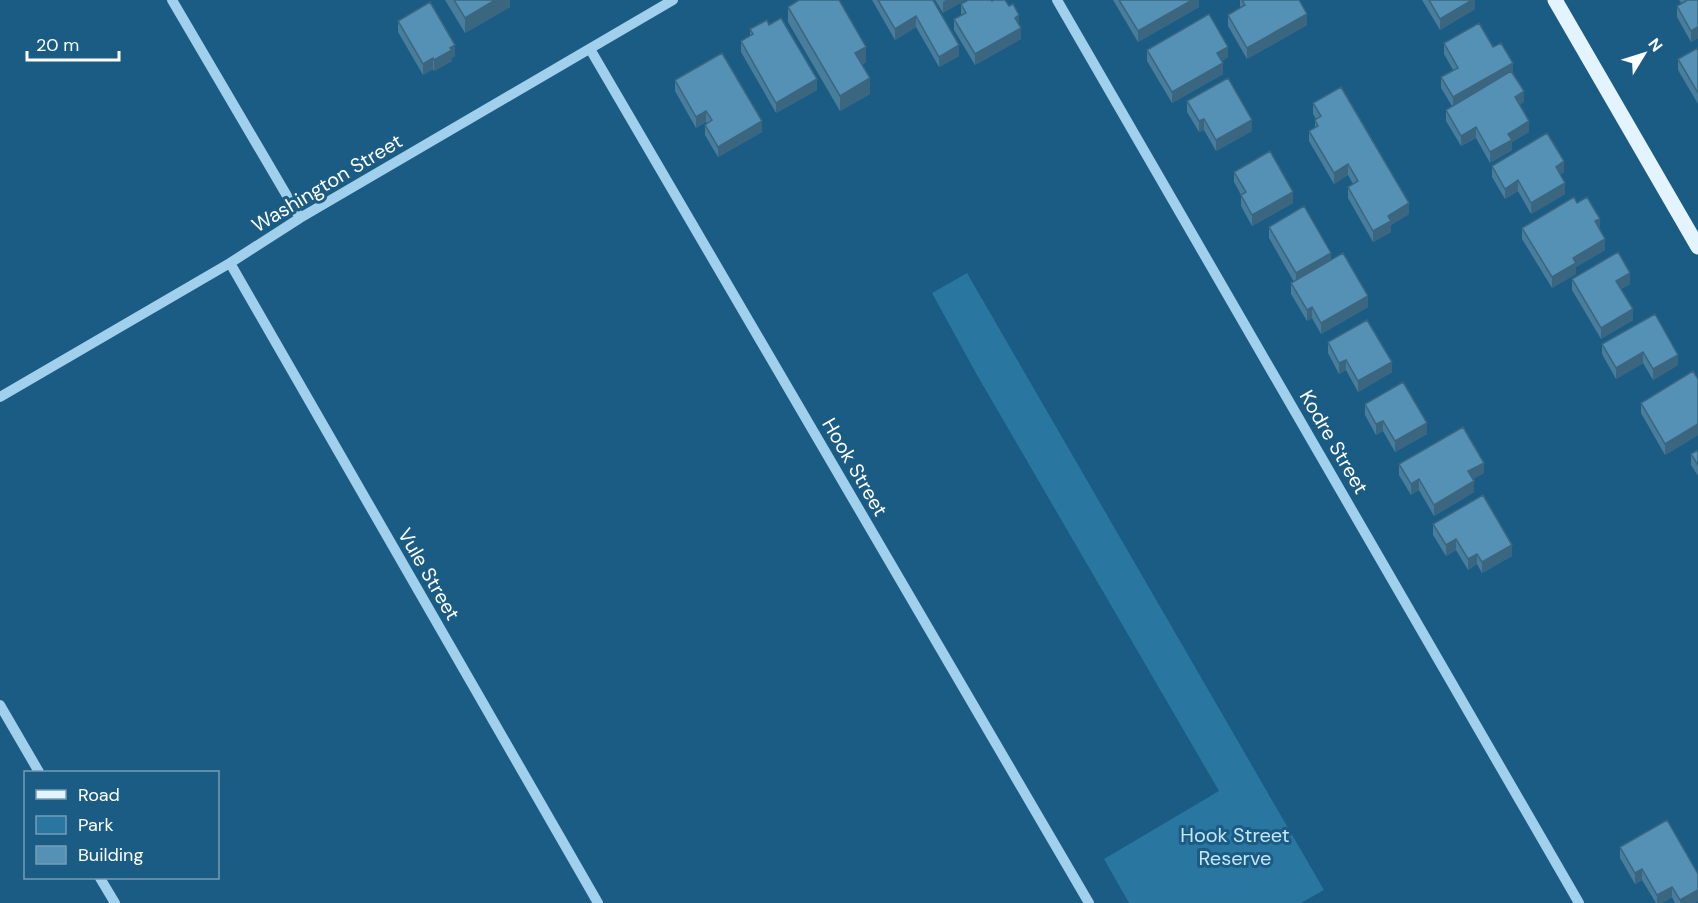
<svg xmlns="http://www.w3.org/2000/svg" width="1698" height="903" font-family="'DM Sans',sans-serif">
<rect width="100%" height="100%" fill="#1a5c84"/>
<path fill="#2976a1" d="M967,273L1324,890L1301,903H1129L1104,859L1219,791L977,375L932,293Z"/>
<g fill="none" stroke-linecap="round" stroke-linejoin="round">
<path stroke="#a0d0eb" stroke-width="10" d="M172,0L300,218
M1057,0L1579,903
M590,49L1089,903
M230,263L598,903
M0,397L230,263L300,218L673,0
M0,705L39,772
M100,878L115,903"/>
<path stroke="#e4f4ff" stroke-width="15" d="M1555,0L1698,247"/>
</g>
<path fill="#487d9c" d="M445,0H510V7L465,33Z
M872,0H933L959,56L939,67L916,27L895,40Z
M935,0H965L943,13Z
M1113,0H1199V7L1138,42Z
M1240,0H1299L1307,25L1247,59L1228,26V15L1240,8Z
M1422,0H1475V9L1440,30Z
M1679,0H1698V38L1691,42L1677,17V6L1682,4Z
M961,4L1019,25L1021,39L975,65L954,30V19L961,15Z
M788,7L866,62L862,65L870,94L840,111L788,22Z
M398,21L455,56L452,58V61L434,71L433,69L423,75L398,32Z
M769,25L817,90L776,113L741,52V41L750,36V29Z
M1444,43L1493,47L1513,73L1524,102L1519,105L1529,132L1512,142V150L1490,163L1476,138L1461,146L1446,121V110L1452,106L1441,88V77L1453,70L1444,54Z
M1698,48V104L1678,70V59Z
M1147,50L1228,57L1222,61L1223,74L1172,103L1147,61Z
M675,80L762,132L718,157L705,135V125L707,123L706,122L696,128L675,91Z
M1187,101L1252,131L1216,151L1204,130L1199,132L1187,112Z
M1313,103L1409,214L1391,225V232L1373,242L1348,198V187L1353,184L1348,175L1334,184L1309,141V131L1315,127V120L1316,119L1313,114Z
M1492,166L1564,172L1560,175L1565,194L1531,214L1518,191L1505,199L1492,177Z
M1234,172L1293,203L1252,226L1241,206V195L1234,182Z
M1577,203L1600,229L1605,250L1576,267V274L1552,288L1522,239V228Z
M1269,227L1331,261L1368,307L1321,334L1312,318L1307,321L1291,294V283L1294,282L1269,238Z
M1572,279L1630,284L1621,289L1633,320L1601,339L1572,290Z
M1655,314L1678,365L1653,380L1643,363L1616,379L1602,354V344Z
M1328,342L1392,372L1358,392L1346,370L1339,374L1328,353Z
M1698,379V435L1665,455L1641,413V403Z
M1365,404L1427,434L1395,452L1383,431L1376,435L1365,415Z
M1698,450V476L1691,465V454Z
M1399,464L1484,473L1473,479L1474,492L1434,516L1419,490L1411,495L1399,475Z
M1433,524L1512,556L1482,573L1477,564L1468,570L1456,550L1446,556L1433,535Z
M1620,847L1698,874V901L1694,903H1675L1672,897L1662,903H1656L1642,880L1635,884L1620,858Z"/>
<path fill="#3b667f" d="M495,0H510V7L465,33V18Z
M946,0H965L943,13V2Z
M1192,0H1199V7L1138,42V31Z
M1472,0H1475V9L1440,30V19Z
M1307,14V25L1247,59V48Z
M1019,15V26L1015,18Z
M916,16V27L895,40V29Z
M1698,27V38L1691,42V31Z
M1021,28V39L975,65V54Z
M455,45V56L452,58V61L434,71V60Z
M959,45V56L939,67V57Z
M866,47V62L855,69V53Z
M1228,47V57L1217,64V53Z
M433,58V69L423,75V64Z
M1223,63V74L1172,103V92Z
M1513,63V74L1453,108V97Z
M870,78V94L840,111V96Z
M817,79V90L776,113V103Z
M1524,91V102L1515,108V97Z
M706,111V122L696,128V117Z
M1204,119V130L1199,132V121Z
M1252,120V131L1216,151V140Z
M762,121V132L718,157V147Z
M1529,121V132L1512,142V150L1490,163V152L1508,134Z
M1476,127V138L1461,146V136Z
M1564,161V172L1556,178V167Z
M1348,164V175L1334,184V173Z
M1518,180V191L1505,199V189Z
M1565,183V194L1531,214V203Z
M1293,192V203L1252,226V215Z
M1409,203V214L1391,225V232L1373,242V231L1388,216Z
M1600,219V229L1595,221Z
M1605,239V250L1576,267V274L1552,288V277L1573,258Z
M1331,253V263L1296,284V273Z
M1630,273V284L1616,292V281Z
M1368,296V307L1321,334V323Z
M1312,307V318L1307,321V310Z
M1633,309V320L1601,339V328Z
M1643,352V363L1616,379V368Z
M1678,355V365L1653,380V369Z
M1346,360V370L1339,374V363Z
M1392,362V372L1358,392V381Z
M1383,421V431L1376,435V424Z
M1427,423V434L1395,452V441Z
M1698,424V435L1665,455V444Z
M1484,463V473L1468,482V471Z
M1419,479V490L1411,495V484Z
M1474,481V492L1434,516V505Z
M1456,539V550L1446,556V545Z
M1512,545V556L1482,573V562Z
M1477,554V564L1468,570V559Z
M1642,869V880L1635,884V873Z
M1672,887V897L1662,903H1657V895Z
M1698,890V901L1694,903H1680V900Z"/>
<path fill="#5491b5" stroke="#3b667f" stroke-width="1.5" d="M454,0H495L465,18Z
M799,0H839L866,47L855,53L870,78L840,96L788,7Z
M878,0H933L959,45L939,57L916,16L895,29Z
M968,0H991L992,1L994,0H1005L1009,6L1013,4L1019,15L1015,18L1021,28L975,54L954,19L966,13L961,4Z
M1119,0H1192L1138,31Z
M1242,0H1299L1307,14L1247,48L1228,15L1245,5Z
M1429,0H1472L1440,19Z
M1686,0H1698V27L1691,31L1677,6L1686,1Z
M430,2L455,45L450,48L452,50L434,60L433,58L423,64L398,21Z
M1209,14L1228,47L1217,53L1223,63L1172,92L1147,50Z
M781,18L817,79L776,103L741,41L753,34L750,29L767,20L769,25Z
M1479,23L1493,47L1501,43L1513,63L1453,97L1441,77L1458,68L1444,43Z
M1698,48V93L1678,59Z
M722,53L762,121L718,147L705,125L712,120L706,111L696,117L675,80Z
M1511,71L1524,91L1515,97L1529,121L1508,134L1512,140L1490,152L1476,127L1461,136L1446,110Z
M1228,78L1252,120L1216,140L1204,119L1199,121L1187,101Z
M1341,87L1409,203L1388,216L1391,221L1373,231L1348,187L1358,181L1348,164L1334,173L1309,131L1318,126L1315,120L1321,116L1313,103Z
M1547,133L1564,161L1556,167L1565,183L1531,203L1518,180L1505,189L1492,166Z
M1270,151L1293,192L1252,215L1241,195L1246,192L1234,172Z
M1574,197L1577,203L1587,197L1600,219L1595,221L1605,239L1573,258L1576,263L1552,277L1522,228Z
M1304,206L1331,253L1296,273L1269,227Z
M1618,252L1630,273L1616,281L1633,309L1601,328L1572,279Z
M1343,253L1368,296L1321,323L1312,307L1307,310L1291,283Z
M1655,314L1678,355L1653,369L1643,352L1616,368L1602,344Z
M1367,320L1392,362L1358,381L1346,360L1339,363L1328,342Z
M1693,371L1698,379V424L1665,444L1641,403Z
M1403,382L1427,423L1395,441L1383,421L1376,424L1365,404Z
M1463,427L1484,463L1468,471L1474,481L1434,505L1419,479L1411,484L1399,464Z
M1698,450V465L1691,454Z
M1483,495L1512,545L1482,562L1477,554L1468,559L1456,539L1446,545L1433,524Z
M1667,820L1698,874V890L1680,900L1672,887L1657,895L1642,869L1635,873L1620,847Z"/>
<g text-anchor="middle" dominant-baseline="central" stroke-width="6" stroke-linejoin="round" paint-order="stroke">
<g font-size="20" fill="#fff" stroke="#1a5c84">
<text transform="translate(327 183) rotate(-31)">Washington Street</text>
<text transform="translate(1334 442) rotate(60)">Kodre Street</text>
<text transform="translate(855 467) rotate(60)">Hook Street</text>
<text transform="translate(429 574) rotate(60)">Vule Street</text>
</g>
<g font-size="20" fill="#c5e6f8" stroke="#1a5c84">
<text x="1235" y="835">Hook Street<tspan x="1235" dy="23">Reserve</tspan></text>
</g>
</g>
<rect x="24" y="771" width="195" height="108" fill="#1a5c84" stroke="#769db5" stroke-width="1.5"/>
<rect x="36" y="790" width="30" height="9" fill="#e4f4ff" stroke="#769db5" stroke-width="1.5"/>
<text x="78" y="801" font-size="18" fill="#ffffff">Road</text>
<rect x="36" y="816" width="30" height="18" fill="#2976a1" stroke="#769db5" stroke-width="1.5"/>
<text x="78" y="831" font-size="18" fill="#ffffff">Park</text>
<rect x="36" y="846" width="30" height="18" fill="#5491b5" stroke="#769db5" stroke-width="1.5"/>
<text x="78" y="861" font-size="18" fill="#ffffff">Building</text>
<g transform="translate(1644 54) rotate(52)" stroke="#1a5c84" stroke-width="4.5" paint-order="stroke">
<path d="M0-4.5L10 22L0 15L-10 22Z" fill="#ffffff"/>
<text y="-9" font-size="16" font-weight="bold" text-anchor="middle" fill="#ffffff">N</text>
</g>
<path d="M27 51v9h92v-9" fill="none" stroke="#ffffff" stroke-width="3"/>
<text x="36" y="51" font-size="18" fill="#ffffff" stroke="#1a5c84" stroke-width="4.5" paint-order="stroke">20 m</text>
</svg>
